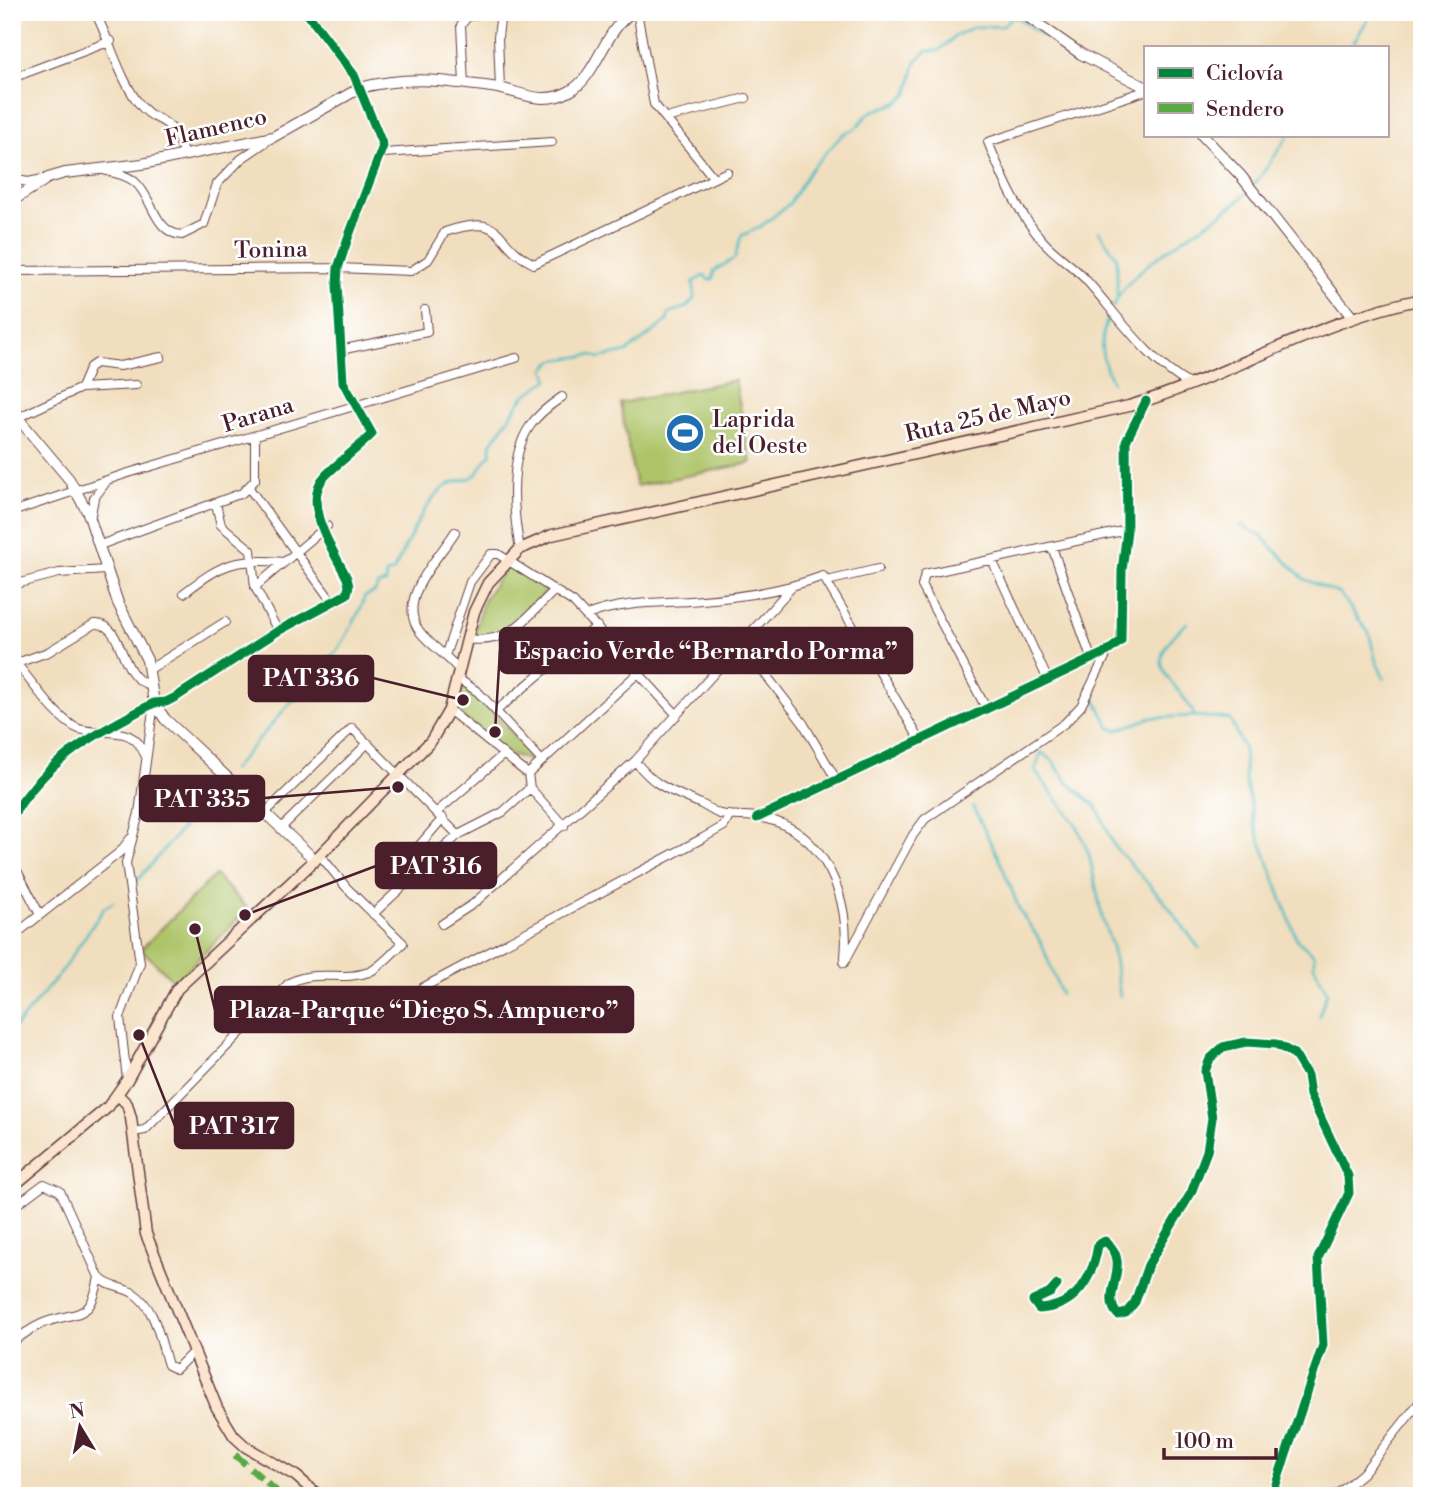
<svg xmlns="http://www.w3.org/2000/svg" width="1434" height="1508" font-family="'Libre Bodoni',serif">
<rect width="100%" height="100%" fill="#fff"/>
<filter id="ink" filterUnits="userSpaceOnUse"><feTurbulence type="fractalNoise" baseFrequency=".0143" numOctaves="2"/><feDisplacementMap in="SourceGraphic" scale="14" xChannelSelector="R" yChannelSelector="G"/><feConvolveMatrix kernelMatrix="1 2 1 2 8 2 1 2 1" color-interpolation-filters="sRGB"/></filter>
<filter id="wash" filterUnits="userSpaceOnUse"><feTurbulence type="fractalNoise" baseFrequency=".00686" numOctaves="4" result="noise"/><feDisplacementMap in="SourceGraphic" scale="28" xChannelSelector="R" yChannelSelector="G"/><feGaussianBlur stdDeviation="1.57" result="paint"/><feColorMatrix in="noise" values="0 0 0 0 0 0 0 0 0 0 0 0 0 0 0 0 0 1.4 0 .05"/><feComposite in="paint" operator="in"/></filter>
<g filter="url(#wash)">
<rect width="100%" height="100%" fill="#f1debe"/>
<path fill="#adc468" stroke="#7c724a" stroke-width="2" d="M735,380L751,463L636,486L620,403Z
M508,564L551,587L504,632L474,637L483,601Z
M459,683L476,694L530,754L533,762L508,753L454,710Z
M215,875L248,909L175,982L141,949Z"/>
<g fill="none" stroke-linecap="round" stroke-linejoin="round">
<path stroke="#4dbcc3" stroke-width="2.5" d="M1125,12L1139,18L1147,12
M1060,25L1071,12
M1351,47L1372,12
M1099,231L1117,258V297
M1113,307C1131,264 1200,231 1236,203C1257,186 1273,157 1289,135
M1110,313C1098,342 1099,354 1112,382
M1241,525L1260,535L1304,579L1340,594L1369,633L1376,661L1384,678
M1187,623C1136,667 1174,674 1195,716L1230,719L1244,750L1245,780L1256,829L1297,940L1314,955V966L1327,992L1319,1016
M1095,698L1110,728L1117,730L1150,718L1195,716
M232,770L291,702L315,690C317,683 316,674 319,668C322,660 329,659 335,653C340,649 365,603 364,597L375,592L378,585L386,583V574L393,572C406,547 424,499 448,485C456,480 467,481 474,476C482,470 482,461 491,455V444L524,396L549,380L545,369L554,360L593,355L599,358L627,352L667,321L669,313L687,307L695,297L693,282L705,275L708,280L713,279L714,271L735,258L741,236L760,227L789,204L811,169L843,134L855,129L870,112L897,103L908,94L916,61L927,51H938L956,36L974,27L1003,26L1010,18H1018L1042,36
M973,807L1001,863L1020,911L1041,942L1061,994
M136,882L221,783
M1120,996L1112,946L1103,921L1089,854L1077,826L1035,771L1041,752L1053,761L1068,783L1097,807L1114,846L1164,901L1199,948
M12,1031L61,972L105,907L114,902"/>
</g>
</g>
<g filter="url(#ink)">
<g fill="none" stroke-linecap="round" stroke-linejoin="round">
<g stroke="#633c41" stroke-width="10">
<path id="minor" d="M95,12C109,39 120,78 137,101C157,129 171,109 184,156
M637,12L654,104L713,177
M12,78L111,41
M464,84L461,25L468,16L490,12
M500,88L498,37L501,12
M1145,91L988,142C1002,176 1018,214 1043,241C1056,256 1074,266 1087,281C1119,317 1147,360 1189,384
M666,118L746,98
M383,153L552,142
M103,170C114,173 127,175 135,182C153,197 154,233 182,235L204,224L217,184L241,159L270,139
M12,179L28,182L43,179
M12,271L338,268L411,271L428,260L445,232C509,211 491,244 534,264L727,172
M340,350L427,332L425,310
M81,388L90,367L96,363L120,366L161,357
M19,417L81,388L136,385
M249,488L333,603
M216,504L221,525L251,550L255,587L278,631
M12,512L125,474L516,358
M90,520L94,498L106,482
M455,532C438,559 395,600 420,632C430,645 447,655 459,670
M100,545L242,493L255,480V436
M1052,547L1091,658
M520,549C513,513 508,458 530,426C538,414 550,405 562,397
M992,560L1047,678
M827,581L878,569
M12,585L59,573L106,570
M255,587L327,526
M184,593C224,562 234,559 285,562
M587,615C622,602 653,603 690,601C735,598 781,592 823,576L920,740
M467,639C511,645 525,618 555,590
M742,644L803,723L837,781
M446,653L470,582L491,554H498L573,602L677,715
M12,658C28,676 57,721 79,729C105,737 132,722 145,755
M17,663L48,652L94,624C125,621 118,680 151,685
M150,669L225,622
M457,678L478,692L542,761
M986,708L922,586L925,574L1127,530
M449,710L528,774
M496,711L597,626
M635,761C657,789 671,790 701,804C708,807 713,812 720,814C734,817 749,815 763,818C826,831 851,900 845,957
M530,788L564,826
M437,812L504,754
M265,813L352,728L458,835
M12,817C48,757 95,735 154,703L166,702L176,697L278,631L347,594L349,586L347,578C334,551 299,502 326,475C340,461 357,449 372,434L343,382L337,285L338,268L348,238L383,146L354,75L306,12
M757,818L1108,651L1121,641L1122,571L1127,530L1126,441L1146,401
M281,828L368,743
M411,855L443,818
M12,861L39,913
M373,914L458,835L503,812L530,788L528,774L638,673
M442,924L473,904L635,761L791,588
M12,937L120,852L130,839
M844,963L913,835L925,819L1065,723L1081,706L1108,651
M422,988L703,838L724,826L730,815
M127,1080L120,1017L140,963L126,863L139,813L154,703
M133,1132L145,1130L288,984C312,968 342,982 369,972C381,967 393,952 403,943L346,887L320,855
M12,1208L44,1184L60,1191L99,1277C109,1288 121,1286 133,1293C156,1307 160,1341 168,1365L176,1369L193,1352
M1057,1285L1050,1293L1033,1301L1039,1309C1076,1307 1093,1278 1098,1245L1105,1241C1135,1264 1098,1294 1118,1315L1126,1313L1135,1302L1148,1265L1191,1193L1207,1151L1212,1118L1205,1071L1210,1059L1223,1047L1246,1042L1276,1044L1294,1054L1307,1075L1310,1095L1348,1176L1349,1193L1318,1258L1323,1345L1272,1496
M12,1342C23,1335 34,1326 46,1322C82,1310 91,1320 99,1277
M1335,1496L1363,1473L1422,1399"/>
</g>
<g stroke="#633c41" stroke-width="12">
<path id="tertiary" d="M1021,12L1081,54L1145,87
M1202,135L1241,176L1352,317
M12,201L48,178L65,173L142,164L273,137L360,88C386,81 413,79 440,81C459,83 479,85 498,88C524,93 543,106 570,91C597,76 603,32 632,12
M12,411L69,479L88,513L118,603L147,660L154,703L165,719L315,860"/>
</g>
<g stroke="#633c41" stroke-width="13">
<path id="secondary" d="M118,1095L127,1104L131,1118L146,1234L217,1408L234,1436L246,1447L296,1476L319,1496
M12,1187L108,1107L127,1080L177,989L315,860L431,741L449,710L474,612L488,583L520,549L552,535L1129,406C1229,376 1319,320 1422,299"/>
</g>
<use href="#minor" stroke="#fff" stroke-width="8"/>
<use href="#tertiary" stroke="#fff" stroke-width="10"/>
<use href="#secondary" stroke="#fbe5cf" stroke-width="10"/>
<path stroke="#57aa44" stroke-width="7" stroke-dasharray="14 7" stroke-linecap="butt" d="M235,1455L282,1496"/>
<g stroke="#fff" stroke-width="13">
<path id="cycleway" d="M12,817C48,757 95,735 154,703L166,702L176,697L278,631L347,594L349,586L347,578C334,551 299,502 326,475C340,461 357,449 372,434L343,382L337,285L338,268L348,238L383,146L354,75L306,12
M757,818L1108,651L1121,641L1122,571L1127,530L1126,441L1146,401
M1057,1285L1050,1293L1033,1301L1039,1309C1076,1307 1093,1278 1098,1245L1105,1241C1135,1264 1098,1294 1118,1315L1126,1313L1135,1302L1148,1265L1191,1193L1207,1151L1212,1118L1205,1071L1210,1059L1223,1047L1246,1042L1276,1044L1294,1054L1307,1075L1310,1095L1348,1176L1349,1193L1318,1258L1323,1345L1272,1496"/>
</g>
<use href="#cycleway" stroke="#00873e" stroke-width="9"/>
</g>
</g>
<defs>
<g id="stadium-disc" transform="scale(2.0125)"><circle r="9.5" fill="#1f6fb2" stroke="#fff"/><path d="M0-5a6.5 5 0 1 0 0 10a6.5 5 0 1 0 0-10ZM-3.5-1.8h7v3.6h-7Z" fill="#fff"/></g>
</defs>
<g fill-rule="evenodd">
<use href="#stadium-disc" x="685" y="433"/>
</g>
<g text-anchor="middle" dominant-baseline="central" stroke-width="5" stroke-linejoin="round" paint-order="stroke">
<g font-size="23" fill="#4a1f2b" stroke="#fff">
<text transform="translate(216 128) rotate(-13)">Flamenco</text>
<text transform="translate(271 250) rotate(-1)">Tonina</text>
<text transform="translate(258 415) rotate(-17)">Parana</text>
<text transform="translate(988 416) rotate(-13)">Ruta 25 de Mayo</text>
</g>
<g font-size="23" fill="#4a1f2b" stroke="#fff" text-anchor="start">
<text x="712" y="420">Laprida<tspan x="712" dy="26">del Oeste</tspan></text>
</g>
</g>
<path fill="none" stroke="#4a1f2b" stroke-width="2.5" d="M495 732L500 650M463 700L373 678M398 787L264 798M245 915L376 866M195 929L215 1010M139 1035L175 1126"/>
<g fill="#4a1f2b" stroke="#fff" stroke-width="2.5">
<circle cx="495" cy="732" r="7"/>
<circle cx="463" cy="700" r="7"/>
<circle cx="398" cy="787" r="7"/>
<circle cx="245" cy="915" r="7"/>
<circle cx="195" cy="929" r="7"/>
<circle cx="139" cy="1035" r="7"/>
</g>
<g fill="#4a1f2b" stroke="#4a1f2b" stroke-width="2.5">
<rect x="500" y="628" width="412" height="45" rx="7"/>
<rect x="249" y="656" width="124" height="45" rx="7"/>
<rect x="140" y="776" width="124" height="45" rx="7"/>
<rect x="376" y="843" width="120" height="45" rx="7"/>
<rect x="215" y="987" width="418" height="45" rx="7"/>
<rect x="175" y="1103" width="118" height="45" rx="7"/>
</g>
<g font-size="24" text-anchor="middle" font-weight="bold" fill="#fff">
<text x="706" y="659">Espacio Verde “Bernardo Porma”</text>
<text x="311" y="686">PAT 336</text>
<text x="202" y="807">PAT 335</text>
<text x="436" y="874">PAT 316</text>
<text x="424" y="1018">Plaza-Parque “Diego S. Ampuero”</text>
<text x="234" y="1134">PAT 317</text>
</g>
<rect width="1434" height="1508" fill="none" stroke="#fff" stroke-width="42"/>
<rect x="1144" y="46" width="245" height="91" fill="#ffffff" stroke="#b7a5aa" stroke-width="2"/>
<rect x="1158" y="68" width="35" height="10" fill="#00873e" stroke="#b7a5aa" stroke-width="2"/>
<text x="1206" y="80" font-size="21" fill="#4a1f2b">Ciclovía</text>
<rect x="1158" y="103" width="35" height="10" fill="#57aa44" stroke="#b7a5aa" stroke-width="2"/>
<text x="1206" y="116" font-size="21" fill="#4a1f2b">Sendero</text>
<g transform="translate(80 1427) rotate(350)" stroke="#ffffff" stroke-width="5" paint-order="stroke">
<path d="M0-5L12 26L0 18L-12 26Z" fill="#4a1f2b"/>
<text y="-10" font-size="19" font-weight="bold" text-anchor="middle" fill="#4a1f2b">N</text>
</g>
<path d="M1164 1448v10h112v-10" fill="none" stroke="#4a1f2b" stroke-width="3.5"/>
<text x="1175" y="1448" font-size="21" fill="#4a1f2b" stroke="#ffffff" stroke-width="5" paint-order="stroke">100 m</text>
</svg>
